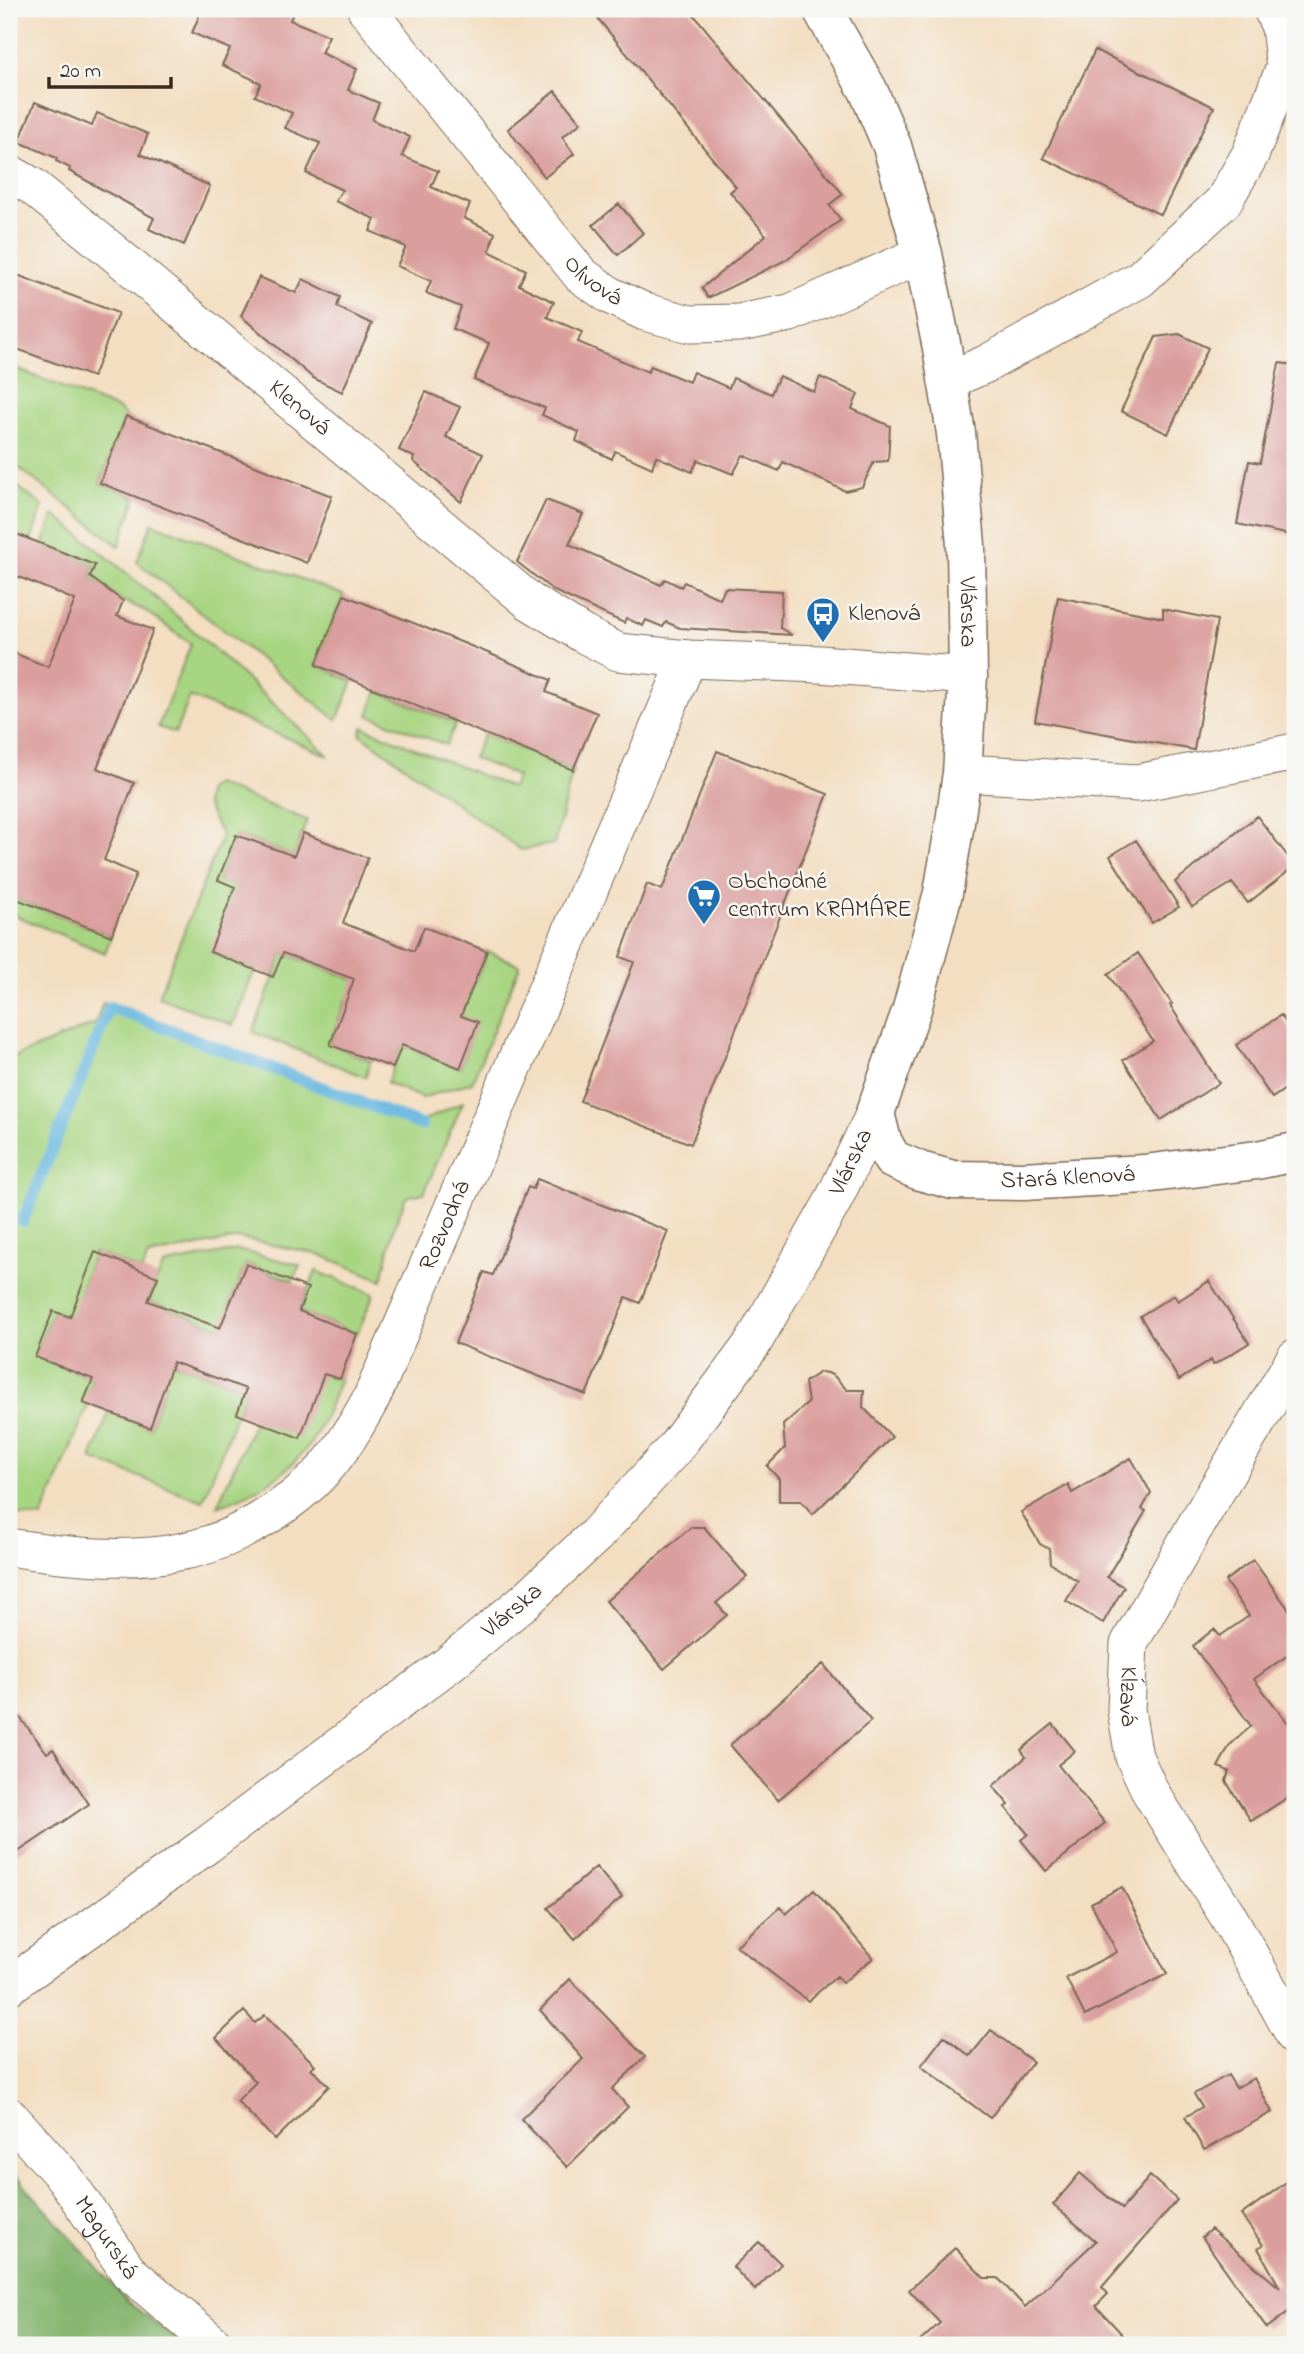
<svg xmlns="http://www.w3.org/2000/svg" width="1304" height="2354" font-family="'Indie Flower',sans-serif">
<rect width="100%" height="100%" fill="#f6f6f2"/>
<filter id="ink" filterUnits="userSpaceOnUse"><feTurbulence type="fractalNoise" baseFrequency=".0143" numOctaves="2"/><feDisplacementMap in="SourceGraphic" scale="14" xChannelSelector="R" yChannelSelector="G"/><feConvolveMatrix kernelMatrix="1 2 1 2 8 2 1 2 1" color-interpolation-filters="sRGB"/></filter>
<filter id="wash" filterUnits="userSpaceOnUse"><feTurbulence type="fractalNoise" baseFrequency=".00686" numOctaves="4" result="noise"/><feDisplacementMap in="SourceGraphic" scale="28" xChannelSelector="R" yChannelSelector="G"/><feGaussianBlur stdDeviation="1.57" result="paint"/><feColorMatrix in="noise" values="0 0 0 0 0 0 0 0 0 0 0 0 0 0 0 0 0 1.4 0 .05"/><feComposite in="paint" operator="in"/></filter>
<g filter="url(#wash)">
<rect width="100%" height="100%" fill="#f3dec1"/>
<path fill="#a8d582" stroke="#728050" stroke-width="2" d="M9,366L118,409L126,416L100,483L136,498L119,546L9,460Z
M9,480L43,506L31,540L18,535L9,527Z
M54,515C151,589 240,672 329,756L190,697L175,733L158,727L191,644L144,610L123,601L90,577L95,565L43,545Z
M152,523L344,595L316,665L353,681L337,720L137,562Z
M377,691L456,723L446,745L368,715Z
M363,727L512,788L517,776L473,758L484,734L573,770L554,844L521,850L360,734Z
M215,784L307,820L294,856L236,835L218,880L249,892L211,952L255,969L233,1025L158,997L222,836L205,803L208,789Z
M9,896L111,936L105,953L9,913Z
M487,951L520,965L472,1082L422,1098L387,1083L402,1045L460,1068L477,1022L446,1010L469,996Z
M283,953L368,985L346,1000L330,1044L371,1061L365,1077L253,1032Z
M103,1003L423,1121L463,1102L424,1193L406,1197L394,1228L382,1280L318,1254L239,1238L148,1256L142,1271L94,1252L78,1298L84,1323L53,1311L35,1356L93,1379L84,1403L88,1405L42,1518L9,1514V1197L17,1176L9,1172V1070L14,1057L95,1024Z
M238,1250L300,1265L293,1281L246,1264L228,1308L234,1333L148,1301L163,1265Z
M316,1271L374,1294L357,1334L299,1311Z
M159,1357L246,1389L203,1501L91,1459L109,1412L150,1428L166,1382Z
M308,1368L340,1379C332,1398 326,1417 316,1434C296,1470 255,1494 217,1506L255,1420Z"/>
<path fill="#86b670" stroke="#607047" stroke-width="2" d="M9,2168L129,2303L185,2345H9Z"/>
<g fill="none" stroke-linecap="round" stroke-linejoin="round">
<path stroke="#63b6df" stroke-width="12" d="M23,1221L110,1007L421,1125"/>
</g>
<g id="blocks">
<path fill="#da9e9d" d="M202,9H295L290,20L329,36L321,53L357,69L348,90L379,103L372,120L410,137L402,156L438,171L431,187L470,204L464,218L495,233L489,251L526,270L519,285L554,302L547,317L582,332L578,342L648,372L651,366L689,382L693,372L729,388L733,378L771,394L779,376L814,392L820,377L858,394L852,409L890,426L888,461L874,462L862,487L845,491L783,462L779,471L743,455L733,474L698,460L692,472L656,456L652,468L615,451L612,459L576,441L579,432L542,415L545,408L474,380L489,343L453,329L461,307L426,293L431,281L397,266L406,247L370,231L375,219L335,201L342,190L306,173L320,143L285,128L292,113L255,96L261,83L222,65L230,49L192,33Z
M590,9H689L843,194L829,205L841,220L784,261L708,298L702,288L766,235L730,192L736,187Z
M1095,50L1214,107L1161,215L1043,158Z
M555,91L581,123L562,137L574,154L545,177L508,129Z
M35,102L92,126L97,113L148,134L140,154L210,186L184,245L149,229L154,218L69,171L70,168L56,161L57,158L19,142Z
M619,204L643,233L618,255L593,225Z
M9,272L118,313L93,377L9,346Z
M259,277L296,293L303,279L340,297L337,307L372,324L342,392L313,378L241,316Z
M1179,334L1208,348L1168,434L1121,411L1156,337Z
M1279,363L1295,365V536L1237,524L1249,461L1260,463Z
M426,392L460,407L446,437L483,454L461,502L413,461L414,457L399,450Z
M126,416L332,496L307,563L100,483Z
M546,500L583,514L569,544L661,585L665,579L681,587L684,582L720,599L725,588L782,591L780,628L792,635L680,628L666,622L663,627L646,620L643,626L626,618L624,623L554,591L517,562Z
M9,531L95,565L90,577L123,601L117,616L153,630L97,768L134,783L104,860L136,874L111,936L9,896V763L18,740L9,736V651L48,667L75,600L9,573Z
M344,595L488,653L551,680L546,692L597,713L573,770L316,665Z
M1058,597L1163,618V609L1217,620L1194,750L1035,721Z
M717,751L828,794L691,1144L580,1101L634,962L620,957L647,884L662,890Z
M1257,816L1295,866L1248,903L1232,883L1192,907L1175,882Z
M303,833L368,858L343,923L414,951L424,927L487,951L461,1016L478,1022L460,1068L402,1045L393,1068L330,1045L354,979L283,953L273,977L210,952L235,887L218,880L236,835L294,856Z
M1136,840L1179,907L1152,923L1110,856Z
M1138,953L1172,1004L1170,1005L1219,1083L1161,1120L1123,1060L1153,1041L1108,974Z
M1281,1015L1295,1037V1082L1272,1098L1236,1045Z
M537,1179L668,1231L640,1303L626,1297L586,1395L455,1343L484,1272L493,1275L528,1187L533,1189Z
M95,1252L158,1277L148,1301L220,1328L246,1264L308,1288L299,1311L357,1334L340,1379L324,1374L300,1438L237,1414L246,1389L173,1362L150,1428L83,1403L93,1379L35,1357L53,1311L70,1317Z
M1209,1281L1249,1343L1213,1365L1211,1360L1179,1380L1140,1316L1174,1295L1178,1301Z
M820,1372L828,1373L834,1376L847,1390H864L863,1407L892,1437L813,1514L801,1501H779V1479L767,1466L785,1448L783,1425L808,1403L805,1382Z
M1131,1458L1151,1493L1142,1509L1146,1511L1107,1577L1124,1587L1103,1623L1066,1601L1078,1581L1050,1563L1049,1549L1040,1544L1021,1512L1068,1485L1072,1493Z
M691,1527H704L747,1577L716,1603L727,1615L664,1669L606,1601Z
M1253,1560L1295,1618V1650L1254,1679L1295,1732V1793L1251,1821L1226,1781L1229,1771L1218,1767L1230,1745L1251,1726L1193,1646L1214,1629L1220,1636L1249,1616L1225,1581Z
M823,1664L871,1721L778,1800L730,1745Z
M9,1703L47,1753L53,1749L89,1804L9,1858Z
M1053,1724L1075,1751L1058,1765L1105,1823L1046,1871L1021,1840L1028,1834L1005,1807L1009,1805L993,1786L1026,1757L1021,1750Z
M596,1867L622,1897L575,1939L548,1908Z
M1122,1887L1167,1974L1085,2016L1066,1978L1117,1952L1091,1903Z
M814,1890L873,1958L842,1983L837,1976L808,2001L736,1946L780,1907L786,1914Z
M570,1979L645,2057L612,2089L628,2107L567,2167L521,2119L583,2059L540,2010Z
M244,2011L255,2023L265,2015L315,2065L311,2068L329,2086L275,2140L237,2101L256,2082L216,2038Z
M991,2030L1033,2062L990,2118L921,2066L944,2036L970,2056Z
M1228,2075L1236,2088L1254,2078L1272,2112L1204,2150L1185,2117L1202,2107L1194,2094Z
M1080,2173L1122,2209L1150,2176L1177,2200L1102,2287L1108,2294L1096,2306L1132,2345H916L940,2323L909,2290L955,2248L984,2278H998L1025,2307L1096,2241L1053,2205Z
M1295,2176V2314L1292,2309L1267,2328L1202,2237L1211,2229L1280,2288L1258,2248L1263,2245L1241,2215Z
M759,2242L781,2264L755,2290L733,2267Z"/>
</g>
</g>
<g filter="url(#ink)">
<use href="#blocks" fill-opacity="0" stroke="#7b6957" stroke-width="2"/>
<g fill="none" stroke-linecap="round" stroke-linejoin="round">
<g stroke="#7b6957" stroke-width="39">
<g id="minor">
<path id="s1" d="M366,9L581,275L611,296L645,312L690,324L739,323L790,313L923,254"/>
<path id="s2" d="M9,173L32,186L113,252L529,601L583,634L618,652L688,659L820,664L968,676"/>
<path d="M947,381L986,364L1140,279L1223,202L1250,155L1285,67L1280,27L1272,9"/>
<path d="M962,773L1138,783L1295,752"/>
<path id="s3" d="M1295,1358L1193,1530L1129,1644L1126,1710L1134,1757L1151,1793L1228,1916L1295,2036"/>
<path id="s4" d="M9,1547C65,1556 128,1563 184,1551C235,1541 291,1506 325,1469C344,1447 358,1422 372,1397L688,659"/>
<path id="s5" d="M9,1986L207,1845L449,1664L526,1600L596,1535L675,1448L753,1343L832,1203L875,1113"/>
<path id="s6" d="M9,2116L65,2178L129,2272L215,2345"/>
</g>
</g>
<g stroke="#7b6957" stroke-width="41">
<g id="tertiary">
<path id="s7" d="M822,9L868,90L892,146L923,254L942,348L956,433L966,545L968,676L962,773L954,829L943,893L912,1009L875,1113L882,1141L892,1159L920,1171L953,1180L1023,1181L1144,1174L1257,1160L1295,1152"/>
</g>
</g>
<use href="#minor" stroke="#fff" stroke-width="37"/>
<use href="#tertiary" stroke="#fff" stroke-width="38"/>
</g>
</g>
<defs>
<g id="bus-pin" transform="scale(1.75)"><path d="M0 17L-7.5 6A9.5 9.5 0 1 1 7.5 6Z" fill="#1f6fb2" stroke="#f6f6f2"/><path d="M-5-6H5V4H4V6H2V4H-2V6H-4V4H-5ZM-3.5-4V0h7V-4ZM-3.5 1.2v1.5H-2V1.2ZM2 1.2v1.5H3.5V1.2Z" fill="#fff"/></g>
<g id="supermarket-pin" transform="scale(1.75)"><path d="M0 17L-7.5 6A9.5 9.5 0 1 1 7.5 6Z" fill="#1f6fb2" stroke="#f6f6f2"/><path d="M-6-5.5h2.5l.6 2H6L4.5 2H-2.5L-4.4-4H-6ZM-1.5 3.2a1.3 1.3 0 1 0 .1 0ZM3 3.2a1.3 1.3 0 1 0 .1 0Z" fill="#fff"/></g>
</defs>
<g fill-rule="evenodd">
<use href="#bus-pin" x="823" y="614"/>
<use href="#supermarket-pin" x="704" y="896"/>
</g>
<g text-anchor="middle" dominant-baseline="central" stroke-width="5" stroke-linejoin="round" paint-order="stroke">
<g font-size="24" fill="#3b2a1e" stroke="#f6f6f2">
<text stroke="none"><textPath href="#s1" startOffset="355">Olivová</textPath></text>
<text stroke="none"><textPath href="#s2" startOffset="374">Klenová</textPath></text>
<text stroke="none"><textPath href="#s7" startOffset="628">Vlárska</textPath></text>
<text stroke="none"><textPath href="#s5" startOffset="1195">Vlárska</textPath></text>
<text stroke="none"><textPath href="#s7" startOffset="1370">Stará Klenová</textPath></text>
<text stroke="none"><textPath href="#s4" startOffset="614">Rozvodná</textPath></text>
<text stroke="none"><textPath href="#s5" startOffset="628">Vlárska</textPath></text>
<text stroke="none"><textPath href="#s3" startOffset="383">Kĺzavá</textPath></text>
<text stroke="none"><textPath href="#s6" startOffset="156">Magurská</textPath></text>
</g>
<g font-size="24" fill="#3b2a1e" stroke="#f6f6f2" text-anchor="start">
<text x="848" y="614">Klenová</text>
<text x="728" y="882">Obchodné<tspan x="728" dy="28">centrum KRAMÁRE</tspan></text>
</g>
</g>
<rect width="1304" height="2354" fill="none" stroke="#f6f6f2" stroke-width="35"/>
<path d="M49 77v10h122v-10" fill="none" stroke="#3b2a1e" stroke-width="3.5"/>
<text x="60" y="77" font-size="21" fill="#3b2a1e" stroke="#f6f6f2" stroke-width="5" paint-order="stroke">20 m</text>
</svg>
